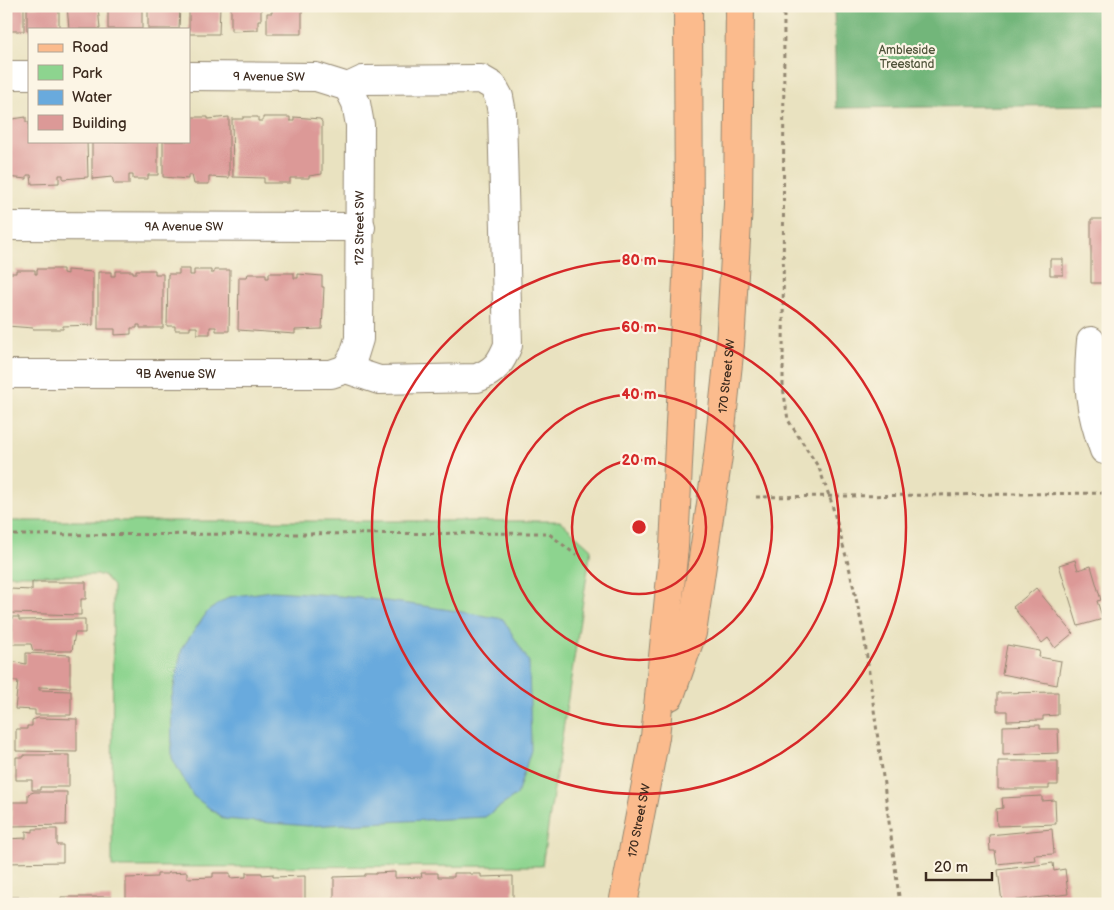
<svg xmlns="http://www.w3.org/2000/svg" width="1114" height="910" font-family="'Balsamiq Sans',sans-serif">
<rect width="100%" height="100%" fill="#fcf5e5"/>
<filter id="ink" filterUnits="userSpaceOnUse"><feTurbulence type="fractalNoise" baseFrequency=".02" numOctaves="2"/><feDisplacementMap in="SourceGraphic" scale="10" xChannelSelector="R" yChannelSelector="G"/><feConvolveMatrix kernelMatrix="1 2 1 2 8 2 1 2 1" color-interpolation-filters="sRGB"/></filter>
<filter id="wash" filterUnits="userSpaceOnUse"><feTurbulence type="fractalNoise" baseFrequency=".0096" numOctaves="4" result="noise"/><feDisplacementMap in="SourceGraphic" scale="20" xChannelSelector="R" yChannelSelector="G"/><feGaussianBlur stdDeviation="1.12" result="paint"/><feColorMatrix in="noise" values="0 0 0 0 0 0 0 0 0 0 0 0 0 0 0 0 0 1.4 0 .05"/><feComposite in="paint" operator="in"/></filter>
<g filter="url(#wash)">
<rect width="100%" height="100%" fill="#e9e2c0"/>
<path fill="#8dd48f" stroke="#647f56" d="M6,521H560L591,549L542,866L112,867L113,586L103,575H6Z"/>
<path fill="#72b67a" stroke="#56704c" d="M834,6H1108V105L836,108Z"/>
<path fill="#69aadd" stroke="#526a7e" d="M272,591C350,595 426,605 503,619L529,662L531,750L517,795L485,817L308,826L224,819L193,796L172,758L171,701L182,648L208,611L229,597Z"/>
<g id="blocks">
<path fill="#dc9997" d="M6,6H24V31H6Z
M59,6V29L27,30V7Z
M67,6H98L100,29H69Z
M108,6H142V29H108Z
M148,6H180L179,29H148Z
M189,6H220L219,34H189Z
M231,6H261V20H258V30L231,31Z
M272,6H302V34H267V13H272Z
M26,117V122H29V141H87L88,177L63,179V175H59V183L32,184L31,175H27V179L6,177V120Z
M192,117H208V119L229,117V178L209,177V184H194L192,175H188V179L163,177V141H189V122H192Z
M243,117H258V121H263V117H290V121H294V117L320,119L322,122V174L309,176V178H290V183H264V178L233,177L232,119H243Z
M92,141H158V175H148V179H133V175H129V184H114L112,177L92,179Z
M1091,219H1108V283H1091Z
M1050,259H1063V275H1050Z
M37,269H63V273L67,274V270L93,272V325L63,326V329H33V328L7,326V273H16V270H35V274H37Z
M179,269H190V275H194V270H211V273H214V270H230L229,331H216V327H210V334H197V327H190V330H175V326H167L168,274H179Z
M136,270H155V274H163V328H140V325H137V328H131V334L115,335V329H98V272H111V276H115V271H133V273H136Z
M269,273H294V278H298V274L322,276V287H324L322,329L295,330V334L238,330L239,277H247L248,274H266V278H269Z
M1075,560L1078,570L1091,566L1101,600L1097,601L1103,619L1078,626L1059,565Z
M32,582H86V599H81V615L10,613V589L32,590Z
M1036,588L1073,633L1055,648L1048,638L1042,643L1013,607Z
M12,617H19V620L85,619V633H75L72,651H33L31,644H12Z
M1007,645L1040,651L1039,657L1061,661L1057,685L1002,674Z
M26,653L70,655V688L39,687V690L71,691V715H35V710L15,709L18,681H11V661L26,664Z
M1058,692V715L1043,716V720L1007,721V711H997V693Z
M38,718L77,719V752L16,751V729H27V726H32V720Z
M1040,725V729H1058L1059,753L1003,755V726Z
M24,755H69V787H40V790H32V780H16V757H24Z
M998,761H1058V785H1049V789H998Z
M34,792H67L66,825L12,826V802H28V794Z
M1042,796V801L1055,800L1056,824L997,826L996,809L1003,808L1002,798Z
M33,829H57V845H63V862L6,863V839L26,838V831L33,832Z
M1052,829L1054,854L1034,855L1035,860L997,864L995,851H990L989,835Z
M1053,863L1054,871L1065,869L1068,894L1002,902L998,870Z
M187,872V878L213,877V873H230V878L246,877V873H262V875L273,874V877L305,876V904H126V878L157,877V874H168V873Z
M395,872V878L422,877L421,873H438V877H454V873H470V874H481V877L513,876V904H334V877L365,876V874H376V873Z
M6,897H28V902H61V897H111V904H6Z
M1066,899L1067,904H1034V903Z"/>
</g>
</g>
<g filter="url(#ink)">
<use href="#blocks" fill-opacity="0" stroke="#92866f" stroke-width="1"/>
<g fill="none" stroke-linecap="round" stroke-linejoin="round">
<g stroke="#92866f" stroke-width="30">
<g id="minor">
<path d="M6,75H29"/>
<path id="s1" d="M189,76L316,77L348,87"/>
<path id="s2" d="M6,226L361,227"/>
<path d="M1091,341C1087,384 1089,409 1104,450"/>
<path d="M346,369L379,380L477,378C495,371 501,363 508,345L502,113L499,97L493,86L481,79L363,80L348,87"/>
<path id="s3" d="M346,369L354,355L359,339L360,125L356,103L348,87"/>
<path id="s4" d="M6,374H331L346,369"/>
</g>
</g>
<g stroke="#92866f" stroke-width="30">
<g id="major">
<path id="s5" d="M670,696L692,633L718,456L730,345L738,204L740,6"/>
<path id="s6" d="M623,904L655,737L674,547L689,237L688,6"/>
</g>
</g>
<path stroke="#92866f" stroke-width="3" stroke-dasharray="4 4" stroke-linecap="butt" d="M784,6L783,387L788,420L819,468L831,501L850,571L864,635L900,904
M756,497L1108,493
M6,535L548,533L576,555"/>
<use href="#minor" stroke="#fff" stroke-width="28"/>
<use href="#major" stroke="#fbbb8d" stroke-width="28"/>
</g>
</g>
<g fill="none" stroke="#d62828" stroke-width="2.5">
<circle cx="639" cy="527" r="67"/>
<circle cx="639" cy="527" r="133"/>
<circle cx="639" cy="527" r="200"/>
<circle cx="639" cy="527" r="267"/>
</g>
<g text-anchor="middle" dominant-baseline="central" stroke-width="4.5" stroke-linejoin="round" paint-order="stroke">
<g font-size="12" fill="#50543a" stroke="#fcf5e5">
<text x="907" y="50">Ambleside<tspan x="907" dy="14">Treestand</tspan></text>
</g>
<g font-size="12" fill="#3b2a1e" stroke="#fcf5e5">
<text stroke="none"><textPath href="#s1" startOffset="80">9 Avenue SW</textPath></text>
<text stroke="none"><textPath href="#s2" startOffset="178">9A Avenue SW</textPath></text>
<text stroke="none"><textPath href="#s3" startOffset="144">172 Street SW</textPath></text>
<text stroke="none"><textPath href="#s4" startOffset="170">9B Avenue SW</textPath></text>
<text stroke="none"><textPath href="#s5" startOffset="326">170 Street SW</textPath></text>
<text stroke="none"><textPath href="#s6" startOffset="85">170 Street SW</textPath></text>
</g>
</g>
<circle cx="639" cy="527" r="8" fill="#d62828" stroke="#fcf5e5" stroke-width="2.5"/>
<g font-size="15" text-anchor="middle" font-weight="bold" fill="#d62828" stroke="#fcf5e5" stroke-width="4.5" stroke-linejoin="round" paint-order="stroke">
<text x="639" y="265">80 m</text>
<text x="639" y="332">60 m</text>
<text x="639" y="399">40 m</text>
<text x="639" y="465">20 m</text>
</g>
<rect width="1114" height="910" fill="none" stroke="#fcf5e5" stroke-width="25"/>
<rect x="28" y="28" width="162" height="115" fill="#fcf5e5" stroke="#afa495"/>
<rect x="38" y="44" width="25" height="8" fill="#fbbb8d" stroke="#afa495"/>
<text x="72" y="52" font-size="15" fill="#3b2a1e">Road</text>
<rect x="38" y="65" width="25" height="15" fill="#8dd48f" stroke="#afa495"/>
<text x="72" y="78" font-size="15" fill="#3b2a1e">Park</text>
<rect x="38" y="90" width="25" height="15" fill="#69aadd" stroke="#afa495"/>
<text x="72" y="102" font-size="15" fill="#3b2a1e">Water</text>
<rect x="38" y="115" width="25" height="15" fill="#dc9997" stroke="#afa495"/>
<text x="72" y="128" font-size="15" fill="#3b2a1e">Building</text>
<path d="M926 872v8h66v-8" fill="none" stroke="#3b2a1e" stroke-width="2.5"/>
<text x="934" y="872" font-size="15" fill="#3b2a1e" stroke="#fcf5e5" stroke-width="4" paint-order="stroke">20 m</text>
</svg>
